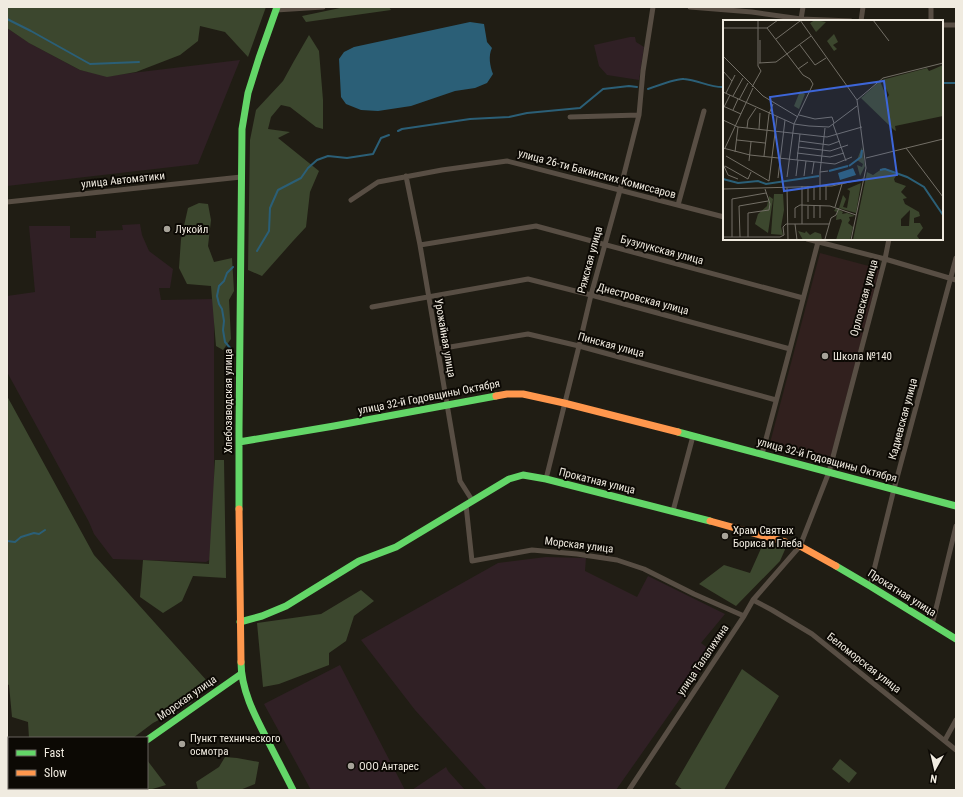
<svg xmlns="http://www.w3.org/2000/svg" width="963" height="797" font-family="'Roboto Condensed',sans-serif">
<rect width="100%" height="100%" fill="#201d14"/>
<path fill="#302025" d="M7,28L31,44L80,70L107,76L240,60L198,164L7,186Z
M630,37H635L636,42L644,47L639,80L607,75L599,66L594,45Z
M140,224L142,235L149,251L173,269L170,288H159L161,300L214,299V557L206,562L113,559L94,534L89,522L7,372V296L35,292L29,226H70V238H96V231L123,230L122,225Z
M546,557L586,558L585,571L637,597L648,576L725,614L701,643L713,652L616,790H487L415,710L361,640L498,563Z
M340,665L405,790H311L264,704Z
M446,767L448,771L465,790H412Z"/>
<path fill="#31201e" d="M820,253L880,269L830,459L770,443Z"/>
<path fill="#3c472e" d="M7,7H266L248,57L225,32L200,26L198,41L180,55L136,72L107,77L80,70L29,43L7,28Z
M349,7H389L391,10L306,22L302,16L340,8Z
M309,35L319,51L323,100V129L316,127L290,107L281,105L271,117L268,129L290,132L278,138L319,171L310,192L306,227L293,241L262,276L248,270L250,140L256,110L283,81L294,61Z
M199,203L208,204L211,220L208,246L214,262L232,258L234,291L229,300L231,339L223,350L216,346L211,286L187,284L179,268L181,239L188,208Z
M7,396L94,555L208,682L200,687L191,703L153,723L133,738H29L28,722L12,717L9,685L7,684Z
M215,460H224L226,578L193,576L182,601L163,613L140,597L143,560L209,564Z
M763,544L787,545L780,561L736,606L699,584L724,565L750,573Z
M361,590L374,601L354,616L346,641L329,653V665L279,684L263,687L257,623L321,614Z
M742,669L779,696L724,790H683L675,784Z
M225,757L237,758L259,762L255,784L240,790H198L196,782L219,767Z
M840,759L857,773L849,783L832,769Z
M147,760L166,785L149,790H101L99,788H147Z"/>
<path fill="#2b5f77" d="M470,22L484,24L487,42L492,48C488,56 490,66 493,74L487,83L475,88L455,91L411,106L378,111L361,110L346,104L341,97L339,59L344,52L354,47Z"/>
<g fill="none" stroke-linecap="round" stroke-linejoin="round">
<path stroke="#2b5f77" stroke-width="2" d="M7,19L31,31L90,64L139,62
M942,83H956
M648,89C656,86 678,78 684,79C698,80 711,88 724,87
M398,131L402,129L470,119L509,117L527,113L580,108L603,89L629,86L637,87
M257,251L269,231L270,208L278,190L301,178L308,168L317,160L328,156L347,158L373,154L381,138L389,135
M225,364L231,349L225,342L223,330L224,321L222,309L219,304L217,296L219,286L224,281L227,273L233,267
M7,541L15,542L21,537L34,533L39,534L45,530"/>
<path stroke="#584e44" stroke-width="5" d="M690,7L752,12L801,19L851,21
M931,7V21
M276,10L323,7
M801,19L803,7
M861,21L863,7
M942,25H956
M639,115L643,71L653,7
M406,176L420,245L460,481L472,500
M351,200L378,182L442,170L507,161L724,217
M7,202L241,177
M678,205L704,111
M807,239L885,259L956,280
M420,245L536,226L803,298
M372,307L528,279L591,295L790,349
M438,349L528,334L579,346L776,400
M762,454L790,349L818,242
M546,479L579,346L591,295L620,190L639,115L570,117
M466,505L472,561L532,550L577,554L617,560L644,569L694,594L744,616
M673,511L693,436
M870,586L894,489L956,258
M753,600L772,610L812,634L956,750
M932,625L956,526
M945,740L956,720
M629,790L744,616L753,600L800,546L829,472L885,259L889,239"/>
<path stroke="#63d668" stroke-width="7" d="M678,432L956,506
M239,442L334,426L496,396
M239,509V429L242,129L248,93L259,58L277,7
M836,566L870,586L956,639
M240,622L262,616L286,606L359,561L396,547L509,479L523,475L546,479L710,521
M241,662C241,691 256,718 269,743C277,759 285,774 293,790
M147,740L241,674
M75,790L78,788"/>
<path stroke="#ff974d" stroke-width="7" d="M496,396L507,394H523L564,403L678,432
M239,509L241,662
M710,521L800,546L836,566"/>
</g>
<g fill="#a7a399" stroke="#0c0904" stroke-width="1.5">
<circle cx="167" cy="229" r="4"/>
<circle cx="825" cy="356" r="4"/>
<circle cx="725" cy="536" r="4"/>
<circle cx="182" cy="744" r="4"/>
<circle cx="351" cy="766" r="4"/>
</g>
<g text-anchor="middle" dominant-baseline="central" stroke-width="4" stroke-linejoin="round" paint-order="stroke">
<g font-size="11" fill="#f0ebe0" stroke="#0c0904">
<text transform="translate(597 174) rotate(15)">улица 26-ти Бакинских Комиссаров</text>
<text transform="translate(123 180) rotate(-6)">улица Автоматики</text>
<text transform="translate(662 250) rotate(15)">Бузулукская улица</text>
<text transform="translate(590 260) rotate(-75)">Ряжская улица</text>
<text transform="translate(864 298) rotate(-75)">Орловская улица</text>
<text transform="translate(643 299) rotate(15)">Днестровская улица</text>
<text transform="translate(445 338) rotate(80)">Урожайная улица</text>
<text transform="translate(611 345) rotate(15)">Пинская улица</text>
<text transform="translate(429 397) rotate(-11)">улица 32-й Годовщины Октября</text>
<text transform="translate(228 401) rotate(-90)">Хлебозаводская улица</text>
<text transform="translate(903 419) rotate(-75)">Кадиевская улица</text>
<text transform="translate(827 460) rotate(15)">улица 32-й Годовщины Октября</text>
<text transform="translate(597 481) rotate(14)">Прокатная улица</text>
<text transform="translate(579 545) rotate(7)">Морская улица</text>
<text transform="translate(902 593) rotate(32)">Прокатная улица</text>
<text transform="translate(703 660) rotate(-56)">улица Талалихина</text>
<text transform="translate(864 663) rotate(38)">Беломорская улица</text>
<text transform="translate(187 698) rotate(-35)">Морская улица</text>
</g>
<g font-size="11" fill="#f0ebe0" stroke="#0c0904" text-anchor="start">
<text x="175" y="229">Лукойл</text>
<text x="833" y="356">Школа №140</text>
<text x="733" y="530">Храм Святых<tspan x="733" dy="13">Бориса и Глеба</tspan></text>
<text x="190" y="738">Пункт технического<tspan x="190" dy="13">осмотра</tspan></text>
<text x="359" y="766">ООО Антарес</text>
</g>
</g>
<g transform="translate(723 20)">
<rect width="220" height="220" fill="#201d14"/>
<path d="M92,0L103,2L93,12L87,3ZM111,14L115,22L110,25L114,29L111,31L104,21ZM220,45V96L172,106L173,111L171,110L138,78L157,61L164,78L166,75L159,60L204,48L206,51L211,49ZM77,71L82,74L76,89L71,86ZM139,127L142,146L137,156L134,145L139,147L140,144L134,140ZM160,148L175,153L171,159L172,162L183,166L178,172L184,178L180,179L182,184L196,192L197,196L191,198V203H197L200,208L194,216L197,220H130L144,152L150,155ZM187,190L186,206H178V199ZM138,163L133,193L116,188L120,175L123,179L120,187L124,188L127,171L124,169ZM51,174H60L61,190L58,207L60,215L48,214ZM46,176L50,179L45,213L32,204L35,194L44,186ZM113,188L120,192L119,194L124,193L132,196L126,197L127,200L125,203L130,207L127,220H113L119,201L118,199L113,200L114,192L111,191ZM75,211L82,213L83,211L87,215L92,212L98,214L99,220H80Z" fill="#3c472e" fill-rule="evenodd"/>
<path d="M130,148L133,155L117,160L115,153Z" fill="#2b5f77"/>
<path fill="none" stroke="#2b5f77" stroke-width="2" d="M126,146L138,137L139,130M157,150L162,149L184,157L201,167L220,195M106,151L125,146M0,159L15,163L35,161L43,164L96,156"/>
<path fill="none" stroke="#736f66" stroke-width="1" d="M77,0L134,80L143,148L128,220M150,0L166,21M0,8H44L55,0M44,8L80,55L87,59L90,64L71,104L64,157M53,19L77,1M37,20V43M77,25L92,45L103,38M0,36L40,76L75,97M36,43L53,42L88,16M75,49L85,42M0,51L9,61M29,67L38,51L35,46V0M0,72L71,104L86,106L106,107L134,86M3,73L12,55M10,76L20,58M16,80L25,63M134,80L160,58L220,43M0,86L18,94M0,89L7,75M10,90L15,79M76,95L92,99L109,97L111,103M0,100L15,107L104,117L139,107M110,104L123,141M24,108L25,100L33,88M102,108L97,152L105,151M36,109L37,93M14,120L42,123M76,121L106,125L117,121M75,127L107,131L125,125M0,128L27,135L112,144L129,137M2,128L30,68M183,128L220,177M12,132L15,107M74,133L107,137L121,133M3,136L46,161L54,97M41,136L46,94L50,84M143,138L220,119M74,140L77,114M26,141L28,122M0,144L5,155L15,159M2,146L25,159L28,152M97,152V180M89,154L91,142M73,156L75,140M81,156L83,141M55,158L62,100M85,166V182M91,166V180M103,166V180M64,168L65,220M0,169L109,166L140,159M85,186V199M112,187L119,164M72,198V188L77,185L107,186L133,195M91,198V185M97,198V185M72,204L74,220M79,204V166M0,217H57L61,215L60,207L63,204H106M9,217V179L43,173M17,217L16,186L45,181M25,217V193L46,190L47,184L42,169M102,219L108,198L113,195L116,188"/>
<path fill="#3d66d9" fill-opacity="0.15" stroke="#3d66d9" stroke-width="2" d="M161,61L174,155L61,171L47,77Z"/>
<rect width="220" height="220" fill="none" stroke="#f0ebe0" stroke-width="2"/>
</g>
<rect width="963" height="797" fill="none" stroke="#f0ebe0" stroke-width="16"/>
<rect x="8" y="737" width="140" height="52" fill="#0c0904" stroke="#67635c"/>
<rect x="16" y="750" width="20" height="6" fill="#63d668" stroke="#67635c"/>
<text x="44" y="757" font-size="12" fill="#f0ebe0">Fast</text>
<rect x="16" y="770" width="20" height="6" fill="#ff974d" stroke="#67635c"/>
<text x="44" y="777" font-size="12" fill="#f0ebe0">Slow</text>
<g transform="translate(935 769) rotate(188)" stroke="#0c0904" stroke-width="3" paint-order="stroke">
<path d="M0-3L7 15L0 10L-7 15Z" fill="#f0ebe0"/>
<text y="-6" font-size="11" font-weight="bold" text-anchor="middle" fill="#f0ebe0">N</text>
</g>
</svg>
